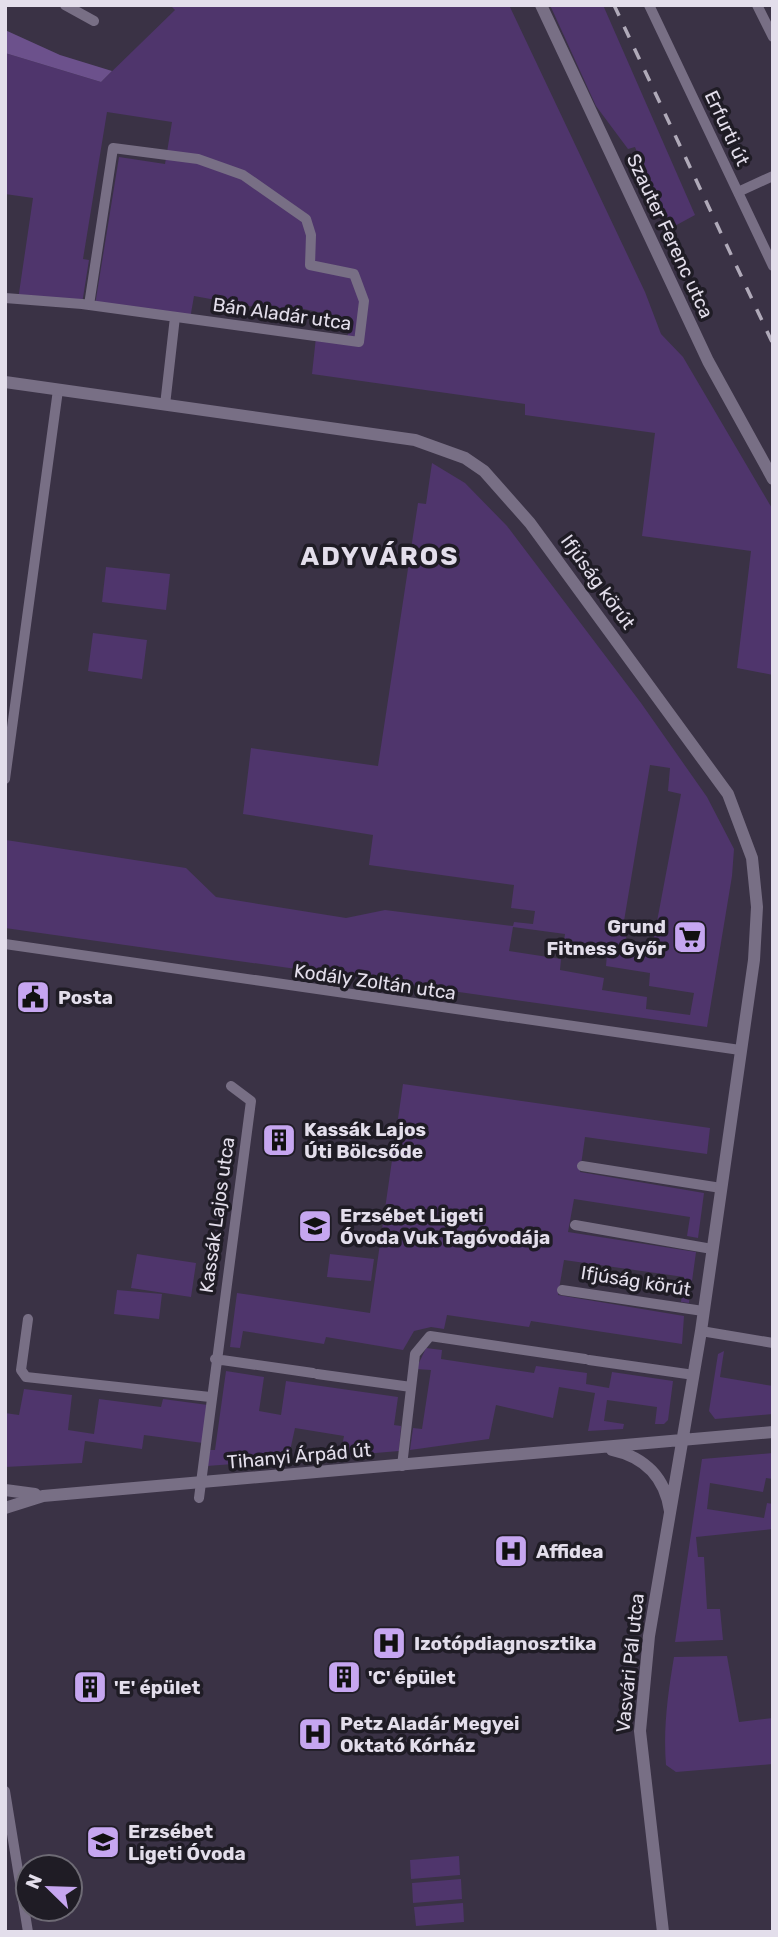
<svg xmlns="http://www.w3.org/2000/svg" width="778" height="1937" font-family="Rubik,sans-serif">
<rect width="100%" height="100%" fill="#3a3245"/>
<path fill="#4f356c" fill-rule="evenodd" d="M170,5H509L645,292L661,334L683,357L773,510V675L737,668L751,551L642,536L655,433L525,415V404L312,374L316,337L347,338L351,319L299,308L298,315L194,296L190,319L95,305L119,157L165,164L172,122L107,112L83,259L89,260L82,304L18,300L33,198L5,194V53L101,82L175,10Z
M550,5H603L695,215L671,228L664,223L635,147L628,149L596,106Z
M432,463L465,483L507,526L641,703L707,797L734,849L732,876L707,1027L5,928L6,840L186,868L216,897L346,918L385,910L513,926L514,922L533,924L535,911L511,908L514,885L369,865L373,835L243,814L251,748L378,766L418,503L426,504ZM650,765L670,768L668,791L681,794L652,948L628,944L623,927ZM513,927L565,934L563,947L607,954L606,966L650,973L649,986L694,993L690,1015L646,1009L647,997L602,990L604,978L560,970L561,959L509,951Z
M106,567L170,574L166,610L102,602Z
M93,633L147,640L142,679L88,671Z
M403,1084L710,1128L707,1154L585,1137L580,1172L704,1193L698,1238L687,1236L690,1217L574,1199L568,1232L696,1252L689,1303L681,1302L684,1277L564,1260L558,1295L684,1316L682,1344L531,1321L529,1327L447,1315L444,1329L431,1327L414,1331L403,1350L326,1337L324,1344L243,1331L240,1348L230,1347L237,1293L370,1313Z
M137,1254L196,1263L191,1297L131,1288Z
M330,1254L374,1259L371,1281L327,1277Z
M117,1290L162,1294L159,1319L114,1314Z
M426,1348L442,1350L441,1359L534,1373L536,1366L587,1373L586,1384L609,1388L612,1372L673,1381L668,1420L664,1424H655L657,1407L607,1400L604,1421L624,1424L623,1429L588,1431L595,1393L559,1387L553,1418L496,1405L489,1439L410,1450L413,1428L422,1429L431,1370L416,1369Z
M724,1351L720,1377L773,1386V1414L715,1419L709,1411L718,1354Z
M226,1371L264,1377L259,1411L281,1415L286,1381L398,1397L394,1425L401,1426L399,1451L340,1456L344,1436L295,1428L288,1460L207,1466L208,1450H215Z
M24,1389L72,1395L68,1430L94,1434L99,1399L161,1407L163,1399L208,1405L203,1443L144,1435L142,1449L85,1441L82,1463L5,1467V1413L19,1415Z
M773,1453V1479L766,1478L763,1492L710,1483L707,1509L764,1518L767,1503L773,1504V1529L696,1537L698,1557H704L707,1609H720L723,1640L675,1642L702,1459Z
M727,1656L739,1722L773,1718V1764L676,1772L666,1765C663,1728 668,1693 674,1657Z
M459,1856L460,1875L411,1879L410,1860Z
M461,1879L462,1899L413,1903L412,1883Z
M463,1903L464,1922L416,1926L414,1907Z"/>
<path fill="#6c518c" d="M5,30L60,55L112,71L101,82L5,53Z"/>
<g fill="none" stroke-linecap="round" stroke-linejoin="round">
<path stroke="#786f85" stroke-width="10" d="M65,5L94,21
M649,5L773,266
M757,5L773,37
M738,192L773,176
M5,298L82,304L359,342L364,301L354,274L310,265L311,235L306,219L243,175L198,159L113,148L89,305
M165,405L175,317
M5,779L58,390
M5,944L740,1050
M582,1166L721,1188
M575,1225L712,1249
M562,1290L703,1311
M28,1319L21,1370L26,1377L210,1397
M701,1331L773,1343
M215,1359L313,1373
M589,1360L694,1375
M317,1374L411,1387
M402,1466L415,1354L430,1336L585,1359
M199,1498L251,1101L231,1086
M5,1791L28,1932"/>
<path stroke="#786f85" stroke-width="12" d="M541,5L708,361L773,479
M5,382L415,440L465,458L484,471L530,523L728,794L752,858L757,907L754,960L701,1331L649,1636L640,1731L663,1932
M612,1450C645,1457 665,1478 670,1511
M5,1490L35,1494
M5,1508L43,1496L773,1432"/>
<path stroke="#b0aab9" stroke-width="3.5" stroke-dasharray="12 12" stroke-linecap="butt" d="M614,5L773,344"/>
</g>
<defs>
<g id="supermarket-square" transform="scale(1.75)"><rect x="-9" y="-9" width="18" height="18" rx="4" fill="#c6a6f0" stroke="#1f1c25"/><path d="M-6-5.5h2.5l.6 2H6L4.5 2H-2.5L-4.4-4H-6ZM-1.5 3.2a1.3 1.3 0 1 0 .1 0ZM3 3.2a1.3 1.3 0 1 0 .1 0Z" fill="#111"/></g>
<g id="civic-square" transform="scale(1.75)"><rect x="-9" y="-9" width="18" height="18" rx="4" fill="#c6a6f0" stroke="#1f1c25"/><path d="M-.6-6.5H3V-4.5H.6V-3L4-1V1h2V6H-6V1h2V-1L-.6-3ZM-1.2 2.5V6h2.4V2.5Z" fill="#111"/></g>
<g id="building-square" transform="scale(1.75)"><rect x="-9" y="-9" width="18" height="18" rx="4" fill="#c6a6f0" stroke="#1f1c25"/><path d="M-4-6H4V6H1V3H-1V6H-4ZM-2.5-4.3h1.7v1.8h-1.7ZM.8-4.3h1.7v1.8H.8ZM-2.5-1h1.7V.8h-1.7ZM.8-1h1.7V.8H.8Z" fill="#111"/></g>
<g id="school-square" transform="scale(1.75)"><rect x="-9" y="-9" width="18" height="18" rx="4" fill="#c6a6f0" stroke="#1f1c25"/><path d="M0-5L7-2L0 1L-7-2ZM-4 1L0 2.5L4 1V4Q0 6-4 4Z" fill="#111"/></g>
<g id="hospital-square" transform="scale(1.75)"><rect x="-9" y="-9" width="18" height="18" rx="4" fill="#c6a6f0" stroke="#1f1c25"/><path d="M-5-5h3v3.5h4V-5h3V5h-3V1.5h-4V5h-3Z" fill="#111"/></g>
</defs>
<g fill-rule="evenodd">
<use href="#supermarket-square" x="690" y="937"/>
<use href="#civic-square" x="33" y="997"/>
<use href="#building-square" x="279" y="1140"/>
<use href="#school-square" x="315" y="1226"/>
<use href="#hospital-square" x="511" y="1551"/>
<use href="#hospital-square" x="389" y="1643"/>
<use href="#building-square" x="344" y="1677"/>
<use href="#building-square" x="90" y="1687"/>
<use href="#hospital-square" x="315" y="1734"/>
<use href="#school-square" x="103" y="1842"/>
</g>
<g text-anchor="middle" dominant-baseline="central" stroke-width="7" stroke-linejoin="round" paint-order="stroke">
<g font-size="19" fill="#e3deeb" stroke="#1f1c25">
<text transform="translate(727 128) rotate(65)">Erfurti út</text>
<text transform="translate(670 236) rotate(65)">Szauter Ferenc utca</text>
<text transform="translate(282 314) rotate(8)">Bán Aladár utca</text>
<text transform="translate(598 582) rotate(54)">Ifjúság körút</text>
<text transform="translate(375 982) rotate(8)">Kodály Zoltán utca</text>
<text transform="translate(217 1215) rotate(-82)">Kassák Lajos utca</text>
<text transform="translate(636 1281) rotate(9)">Ifjúság körút</text>
<text transform="translate(299 1456) rotate(-5)">Tihanyi Árpád út</text>
<text transform="translate(630 1663) rotate(-84)">Vasvári Pál utca</text>
</g>
<g font-size="19" font-weight="bold" fill="#e3deeb" stroke="#1f1c25" text-anchor="start">
<text x="666" y="926" text-anchor="end">Grund<tspan x="666" dy="22">Fitness Győr</tspan></text>
<text x="58" y="997">Posta</text>
<text x="304" y="1129">Kassák Lajos<tspan x="304" dy="22">Úti Bölcsőde</tspan></text>
<text x="340" y="1215">Erzsébet Ligeti<tspan x="340" dy="22">Óvoda Vuk Tagóvodája</tspan></text>
<text x="536" y="1551">Affidea</text>
<text x="414" y="1643">Izotópdiagnosztika</text>
<text x="368" y="1677">'C' épület</text>
<text x="114" y="1687">'E' épület</text>
<text x="340" y="1723">Petz Aladár Megyei<tspan x="340" dy="22">Oktató Kórház</tspan></text>
<text x="128" y="1831">Erzsébet<tspan x="128" dy="22">Ligeti Óvoda</tspan></text>
</g>
<g font-size="26" font-weight="bold" letter-spacing="2" fill="#e3deeb" stroke="#1f1c25">
<text x="380" y="556">ADYVÁROS</text>
</g>
</g>
<rect width="778" height="1937" fill="none" stroke="#e3deeb" stroke-width="14"/>
<g transform="translate(49 1888) rotate(293)"><circle r="33" fill="#1f1c25" stroke="#6d6a74" stroke-width="2"/>
<path d="M0-5L12 26L0 18L-12 26Z" fill="#c6a6f0"/>
<text y="-10" font-size="19" font-weight="bold" text-anchor="middle" fill="#e3deeb">N</text>
</g>
</svg>
